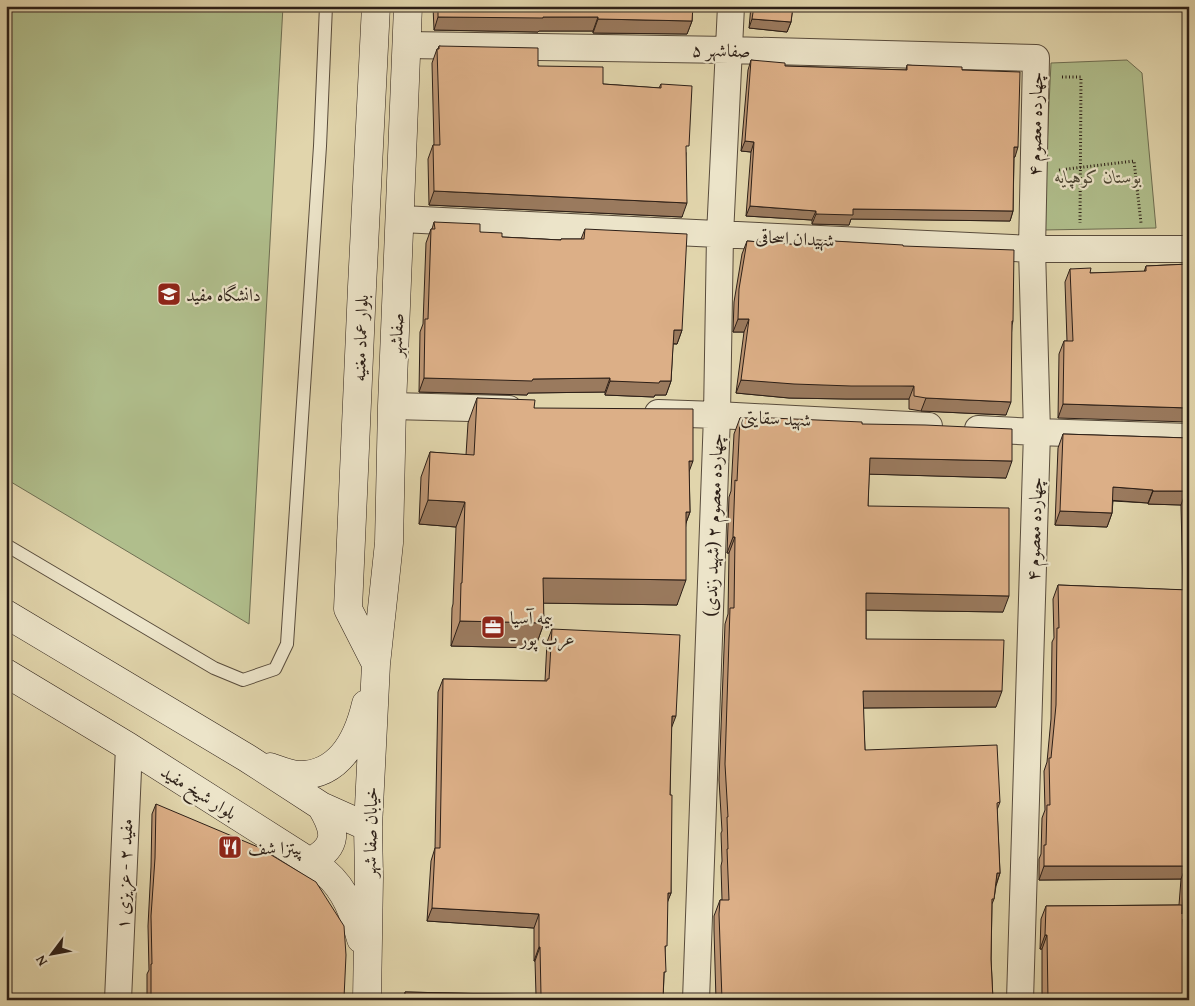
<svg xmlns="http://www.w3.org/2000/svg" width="1195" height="1006" font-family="'Gentium Book Plus',Amiri,serif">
<rect width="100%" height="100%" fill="#e1d5ac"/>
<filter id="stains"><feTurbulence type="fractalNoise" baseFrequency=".004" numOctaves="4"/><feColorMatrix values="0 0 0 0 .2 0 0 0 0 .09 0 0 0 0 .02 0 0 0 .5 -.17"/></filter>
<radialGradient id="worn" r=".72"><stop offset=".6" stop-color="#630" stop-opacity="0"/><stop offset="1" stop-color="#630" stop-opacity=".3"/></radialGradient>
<path fill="#b0be8c" stroke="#6e6e52" d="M6,6H283L249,624L6,479Z
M1127,60L1142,73L1156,228L1043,230L1051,63Z"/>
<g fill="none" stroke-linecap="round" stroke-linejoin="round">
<g stroke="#594c3c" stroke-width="14">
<path id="lane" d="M6,545L214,668L243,680L275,669L287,644L320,146L326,6"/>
</g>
<g stroke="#594c3c" stroke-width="28">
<path id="street" d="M406,45L729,50L1036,58L1032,249L1037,432L1020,1000
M401,219L1032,249H1189
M392,406L509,409
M658,413L717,415L929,426
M978,429L1037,432L1189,437
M118,1000L129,747
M696,1000L717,415L720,235L731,6"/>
</g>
<g stroke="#2c1f17" stroke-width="29">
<path id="secondary" d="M376,6L362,287L348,609L376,664
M6,614L247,758L321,806L368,827
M6,673L129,747L310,862C315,865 321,869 326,873C346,890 354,915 361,939
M270,767C279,770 290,775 300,775C340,775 358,738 366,704
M310,862C339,846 336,831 321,806
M367,1000L369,877L368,827L376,664L389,543L392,406L408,6"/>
</g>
<path stroke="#2c1f17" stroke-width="3" stroke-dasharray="1 2.5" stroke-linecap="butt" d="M1062,77H1081L1080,223
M1059,170L1134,161L1141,223"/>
<use href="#lane" stroke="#ece4c9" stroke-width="12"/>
<use href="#street" stroke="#ece4c9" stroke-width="26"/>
<use href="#secondary" stroke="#ece4c9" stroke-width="28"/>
</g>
<path fill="#bd9674" stroke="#2c1f17" d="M433,6H693L692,21L687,34L593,33V31H539L538,32L434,30Z
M751,6H793L791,22L787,32L749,28Z
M439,46L538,66L603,84L659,88L661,84L686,153L682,217L429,205L428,159L433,145H434L432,63L437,49H438Z
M751,60L785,66L906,70L907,65L962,70L1015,157H1014L1013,211L1010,221L851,219L849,225L812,224V220L746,216L751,152L741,151L748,70Z
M434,222L502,237L560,240L561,239H581L585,229L682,330L677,344H673L671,381L666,395H655L654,397L605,395V392L528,393L527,395L419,392L420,332L423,324L426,243L431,229H432Z
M816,240L903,246L1013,321L1012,325L1006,415L921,411L909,409V399H846L789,398L736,393L744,332H733L734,302L742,254L747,241L814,246Z
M1189,264L1058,418L1059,354L1064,341H1067L1065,282L1070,269L1090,273L1144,272L1146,266Z
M477,398L534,408L689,470L690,512L686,523L677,605L543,603L544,623L535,648L451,646L452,608L453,604L456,527L419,524L421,477L430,452L466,455L468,423Z
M740,418L862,424L1006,478L869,474L868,506L1003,612L866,610V639L996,707L863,708L865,750L1000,802L997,810L1000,873L996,886L994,899L992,904L991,959L993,1000H716L714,930V916L720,900H722L721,866L722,861L721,833L722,831L719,780L725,624L728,614L729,553H727L729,497L731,491L734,434Z
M1063,434L1189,438V932H1183L1185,968L1189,1000H1042V949H1040L1041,919L1046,906L1179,905L1181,879L1039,880V859L1041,854L1042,818L1045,810L1044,771L1047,762L1051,719L1052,642L1054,638L1053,599L1058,585L1183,590L1181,505L1148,504V503L1113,501L1112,513L1107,527L1055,525L1058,448Z
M552,629L671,729L670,795L671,893L667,902L663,1000H403L405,992L536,995L535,961H534V928L427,921L431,861L435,848L438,692L443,679L545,681L547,642Z
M156,804L344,998L345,1000H147V974L149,970L148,926L151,867L152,814Z"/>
<path fill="#9a7a5e" stroke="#2c1f17" d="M438,17H598L593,31H539L538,32L434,30Z
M598,19L692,21L687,34L593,33Z
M752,19L791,22L787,32L749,28Z
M745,141L754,142L751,152L741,151Z
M1014,147H1018L1015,157H1010Z
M434,191L687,203L682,217L429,205Z
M750,206L816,211L812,220L746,216Z
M853,209L1013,211L1010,221L851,219L849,225L812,224L816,214Z
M738,319H749L744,332H733Z
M674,330H682L677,344L669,343Z
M424,378L533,379L610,378L605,392L528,393L527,395L419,392Z
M741,380L914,386L909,399H846L789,398L736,393Z
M610,381H671L666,395H655L654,397L605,395Z
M926,398L1011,402L1006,415L921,411Z
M1063,404L1189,408V422L1058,418Z
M870,458L1012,461L1006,478L864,474Z
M689,461H693L684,485Z
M1113,487L1153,490L1148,503L1108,500Z
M1153,491H1186L1181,505L1148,504Z
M428,500L465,502L456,527L419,524Z
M1060,511L1112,513L1107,527L1055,525Z
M686,512H690L681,536Z
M733,537H735L729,553H727Z
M543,578L686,580L677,605L534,603Z
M866,593L1009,596L1003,612L860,610Z
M460,621L544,623L535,648L451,646Z
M863,691H1002L996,707L857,708Z
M672,716H676L671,729Z
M1044,866H1186L1181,879L1039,880Z
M997,873H1000L994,890Z
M668,893H671L666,906Z
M432,908L539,914L534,928L427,921Z
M1183,919H1189V932H1178Z
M1045,935H1047L1042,949H1040Z
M539,947H540L535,961H534Z"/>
<path fill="#dcaf87" stroke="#2c1f17" d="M438,6H693L692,21L598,19V17H543V18L438,17Z
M754,6H793L791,22L752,19Z
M439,46L538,48V66L603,67V84L661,88V84L692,86L689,146H686L687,203L434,191L433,145H440L437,49H439Z
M751,60L785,63V66L907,70V65L962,67V70L1020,72L1018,147H1014L1013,211L853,209V215L816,214V211L750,206L754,142L745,141Z
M434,222L480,224V232L502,233V237L561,240V239H584L585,229L687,234L682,330H674L671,381H660L659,383L610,381V378L533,379L532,381L424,378L425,319H428L431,229H435Z
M816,240L903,245V246L1014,250L1013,321H1012L1011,402L926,398L914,396V386H851L794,384L741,380L749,319H738L739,289L747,241L816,246Z
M1189,264V408L1063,404L1064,341H1073L1070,269L1091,268L1090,273L1146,271V266Z
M477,398L535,400L534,408L693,409V461H689L690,512H686V580L543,578L544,623L460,621L461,583H462L465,502L428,500L430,452L474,455Z
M740,418H772L862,422V424L925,425L1012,429V461L870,458L868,506L1009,508V596L866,593V639L1004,640L1002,691H863L865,750L997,745L1000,802L997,803L1000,873H997L994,899H992L991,959L993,1000H722L719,914L720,900H729L727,849H728L727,817H728L725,764L730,608H734L735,537H733L735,480L737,481Z
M1063,434L1189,438V919H1183L1185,968H1189V1000H1048L1047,935H1045L1046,906L1182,905V914L1186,866H1044V845H1046L1047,805H1050L1049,758H1051L1056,705L1057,628H1059L1058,585L1189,590L1186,491H1153V490L1113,487L1112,513L1060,511Z
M552,629L680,635L676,716H672L670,795H672L671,893H668L667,946H665L666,972H664L663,1000H406L405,992L541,995L540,947H539V914L432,908L435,848H440L443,679L547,681V679H549Z
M156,804L258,847L316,882L344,926L346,955L344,998H345V1000H151V964H152L151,916L155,858Z"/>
<defs>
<g id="university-square" transform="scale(1.25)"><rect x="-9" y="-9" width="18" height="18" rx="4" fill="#8f2418" stroke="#ece4c9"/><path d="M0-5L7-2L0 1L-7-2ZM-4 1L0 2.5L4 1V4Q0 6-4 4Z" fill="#fff"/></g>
<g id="office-square" transform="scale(1.25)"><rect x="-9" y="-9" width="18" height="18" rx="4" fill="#8f2418" stroke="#ece4c9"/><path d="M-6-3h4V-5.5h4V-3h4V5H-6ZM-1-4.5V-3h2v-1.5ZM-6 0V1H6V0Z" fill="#fff"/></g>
<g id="restaurant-square" transform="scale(1.25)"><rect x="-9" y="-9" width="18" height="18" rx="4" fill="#8f2418" stroke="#ece4c9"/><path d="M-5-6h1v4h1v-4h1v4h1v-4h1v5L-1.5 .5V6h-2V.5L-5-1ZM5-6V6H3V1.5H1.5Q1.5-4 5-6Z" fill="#fff"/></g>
</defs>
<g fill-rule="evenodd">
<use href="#university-square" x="169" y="294"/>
<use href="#office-square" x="493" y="627"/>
<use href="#restaurant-square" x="230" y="847"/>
</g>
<g text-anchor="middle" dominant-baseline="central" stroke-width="4.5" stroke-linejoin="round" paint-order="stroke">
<g font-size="18" fill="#2c1f17" stroke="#ece4c9">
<text transform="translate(721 50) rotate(1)">صفاشهر ۵</text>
<text transform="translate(1035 124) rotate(-89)">چهارده معصوم ۴</text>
<text transform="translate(795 238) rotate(3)">شهیدان اسحاقی</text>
<text transform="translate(396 335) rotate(-88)">صفاشهر</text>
<text transform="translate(360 338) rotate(-88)">بلوار عماد مغنیه</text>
<text transform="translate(776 418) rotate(3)">شهید سقایتی</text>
<text transform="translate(713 525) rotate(-88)">چهارده معصوم ۲ (شهید زندی)</text>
<text transform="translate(1034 529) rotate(-88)">چهارده معصوم ۴</text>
<text transform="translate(199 792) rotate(32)">بلوار شیخ مفید</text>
<text transform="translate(370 832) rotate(-89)">خیابان صفا شهر</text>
<text transform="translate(124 874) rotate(-88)">مفید ۲ - عزیزی ۱</text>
</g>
<g font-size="18" font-style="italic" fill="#4d4734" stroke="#ece4c9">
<text x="1098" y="176">بوستان کوهپایه</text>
</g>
<g font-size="18" fill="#2c1f17" stroke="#ece4c9" text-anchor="start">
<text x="186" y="294">دانشگاه مفید</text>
<text x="510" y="617">بیمه آسیا<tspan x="510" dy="21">- عرب پور</tspan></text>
<text x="248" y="847">پیتزا شف</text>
</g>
</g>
<rect width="1195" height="1006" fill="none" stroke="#e1d5ac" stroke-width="25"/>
<rect x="8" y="8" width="1180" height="991" fill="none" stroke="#2c1f17" stroke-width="2.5"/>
<rect x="12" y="12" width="1170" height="981" fill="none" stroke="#2c1f17"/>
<g transform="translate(52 954) rotate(238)" stroke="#ece4c9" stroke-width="4" paint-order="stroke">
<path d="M0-4L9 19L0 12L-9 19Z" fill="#2c1f17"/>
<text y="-8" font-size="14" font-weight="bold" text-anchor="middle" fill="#2c1f17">N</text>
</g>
<rect width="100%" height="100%" filter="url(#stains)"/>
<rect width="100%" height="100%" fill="url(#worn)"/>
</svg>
